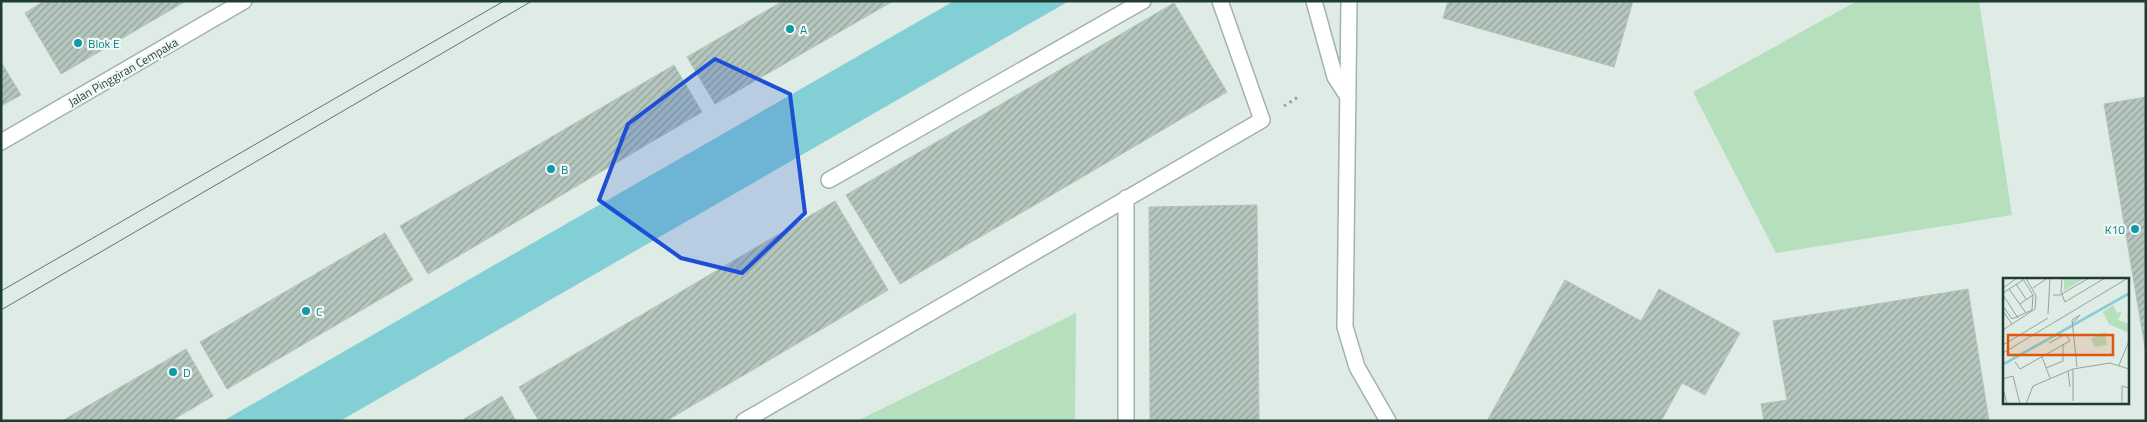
<svg xmlns="http://www.w3.org/2000/svg" width="2147" height="422" font-family="'Titillium Web',sans-serif">
<defs>
<pattern id="building-hatch" width="6" height="6" patternUnits="userSpaceOnUse" patternTransform="scale(1.25)"><rect width="6" height="6" fill="#b4c6bd"/><path d="M-1 1l2-2M0 6l6-6M5 7l2-2" fill="none" stroke="#92a29a"/></pattern>
</defs>
<rect width="100%" height="100%" fill="#dfebe5"/>
<path fill="#b5dfbd" d="M1857,1H1979L2012,215L1776,253L1693,92Z
M1076,313L1075,421H857Z"/>
<path fill="#82cfd5" d="M954,1H1069L340,421H223Z"/>
<path fill="url(#building-hatch)" stroke="#b1c5bb" d="M44,1H186L61,74L25,13Z
M783,1H893L715,104L687,57Z
M1448,1H1633L1614,67L1443,18Z
M1174,3L1227,92L900,284L846,195Z
M1,62L21,95L1,106Z
M674,65L702,112L428,274L400,226Z
M2146,97V354L2104,104Z
M835,201L888,290L666,421H539L519,387Z
M1257,205L1259,421H1150L1149,207Z
M385,233L413,280L227,389L200,342Z
M1565,280L1641,321L1659,289L1740,333L1705,395L1682,383L1661,421H1487Z
M1968,289L1989,421H1764L1761,404L1787,400L1773,321Z
M186,349L213,396L171,421H62Z
M502,396L516,421H461Z"/>
<g fill="none" stroke-linecap="round" stroke-linejoin="round">
<g stroke="#a2b3ac" stroke-width="18">
<path id="service" d="M1314,1L1335,77L1348,97
M829,180L1143,1
M744,421L1262,120L1220,1
M1126,421V198"/>
</g>
<g stroke="#a2b3ac" stroke-width="18">
<path id="minor" d="M1349,1L1345,327L1357,367L1388,421
M1,142L244,1"/>
</g>
<path stroke="#7cb29d" stroke-width="3" stroke-dasharray="2.5 4" stroke-linecap="butt" d="M1284,106L1298,97"/>
<use href="#service" stroke="#fff" stroke-width="15"/>
<use href="#minor" stroke="#fff" stroke-width="15"/>
<path stroke="#59786d" stroke-width="1" d="M1,291L504,1
M1,310L532,1"/>
</g>
<path fill="#1d4ed8" fill-opacity="0.2" stroke="#1d4ed8" stroke-width="4" stroke-linejoin="round" d="M715,59L790,94L805,213L742,273L681,258L599,200L628,124Z"/>
<g fill="#0f9aa8" stroke="#eff8f3" stroke-width="2">
<circle cx="790" cy="29" r="5"/>
<circle cx="78" cy="43" r="5"/>
<circle cx="551" cy="169" r="5"/>
<circle cx="2135" cy="229" r="5"/>
<circle cx="306" cy="311" r="5"/>
<circle cx="173" cy="372" r="5"/>
</g>
<g text-anchor="middle" dominant-baseline="central" stroke-width="4.5" stroke-linejoin="round" paint-order="stroke">
<g font-size="12" fill="#0d838f" stroke="#eff8f3" text-anchor="start">
<text x="800" y="29">A</text>
<text x="88" y="43">Blok E</text>
<text x="561" y="169">B</text>
<text x="2125" y="229" text-anchor="end">K10</text>
<text x="316" y="311">C</text>
<text x="183" y="372">D</text>
</g>
<g font-size="12" fill="#1f3c32" stroke="#eff8f3">
<text transform="translate(123 72) rotate(-30)">Jalan Pinggiran Cempaka</text>
</g>
</g>
<g transform="translate(2003 278)">
<rect width="126" height="126" fill="#dfebe5"/>
<path d="M61,0H82L61,13ZM110,27L114,35L119,33L115,42L126,46V55L106,46L100,34ZM102,54L104,67L92,69L88,61Z" fill="#b5dfbd"/>
<path d="M126,14V17L0,88V85Z" fill="#82cfd5"/>
<path fill="none" stroke="#92a59d" stroke-width="1" d="M59,0L58,14L62,24L102,0M13,6L23,21M0,10L14,0M30,10L43,1M6,11L23,35M0,15L20,2M0,17L15,40M50,17H57L86,0M17,26L30,17M0,28L9,41L29,32L30,17L20,1M0,33L9,46M45,36L47,0M70,45L77,37L69,42L74,89M0,52L32,31L33,18L23,0M0,67L45,40M0,75L125,0M39,79L47,100M12,84L17,91L67,63L63,56L46,65M116,87L126,63M43,90L60,83V66M70,91V123M65,93L67,109M0,101L10,98L17,126M0,110L4,126M23,126L30,108L70,91L107,85L126,91M119,126V108L126,110"/>
<path fill="#de580e" fill-opacity="0.15" stroke="#de580e" stroke-width="2.5" d="M5,57H110V77H5Z"/>
<rect width="126" height="126" fill="none" stroke="#1f3c32" stroke-width="2.5"/>
</g>
<rect width="2147" height="422" fill="none" stroke="#1f3c32" stroke-width="5"/>
</svg>
